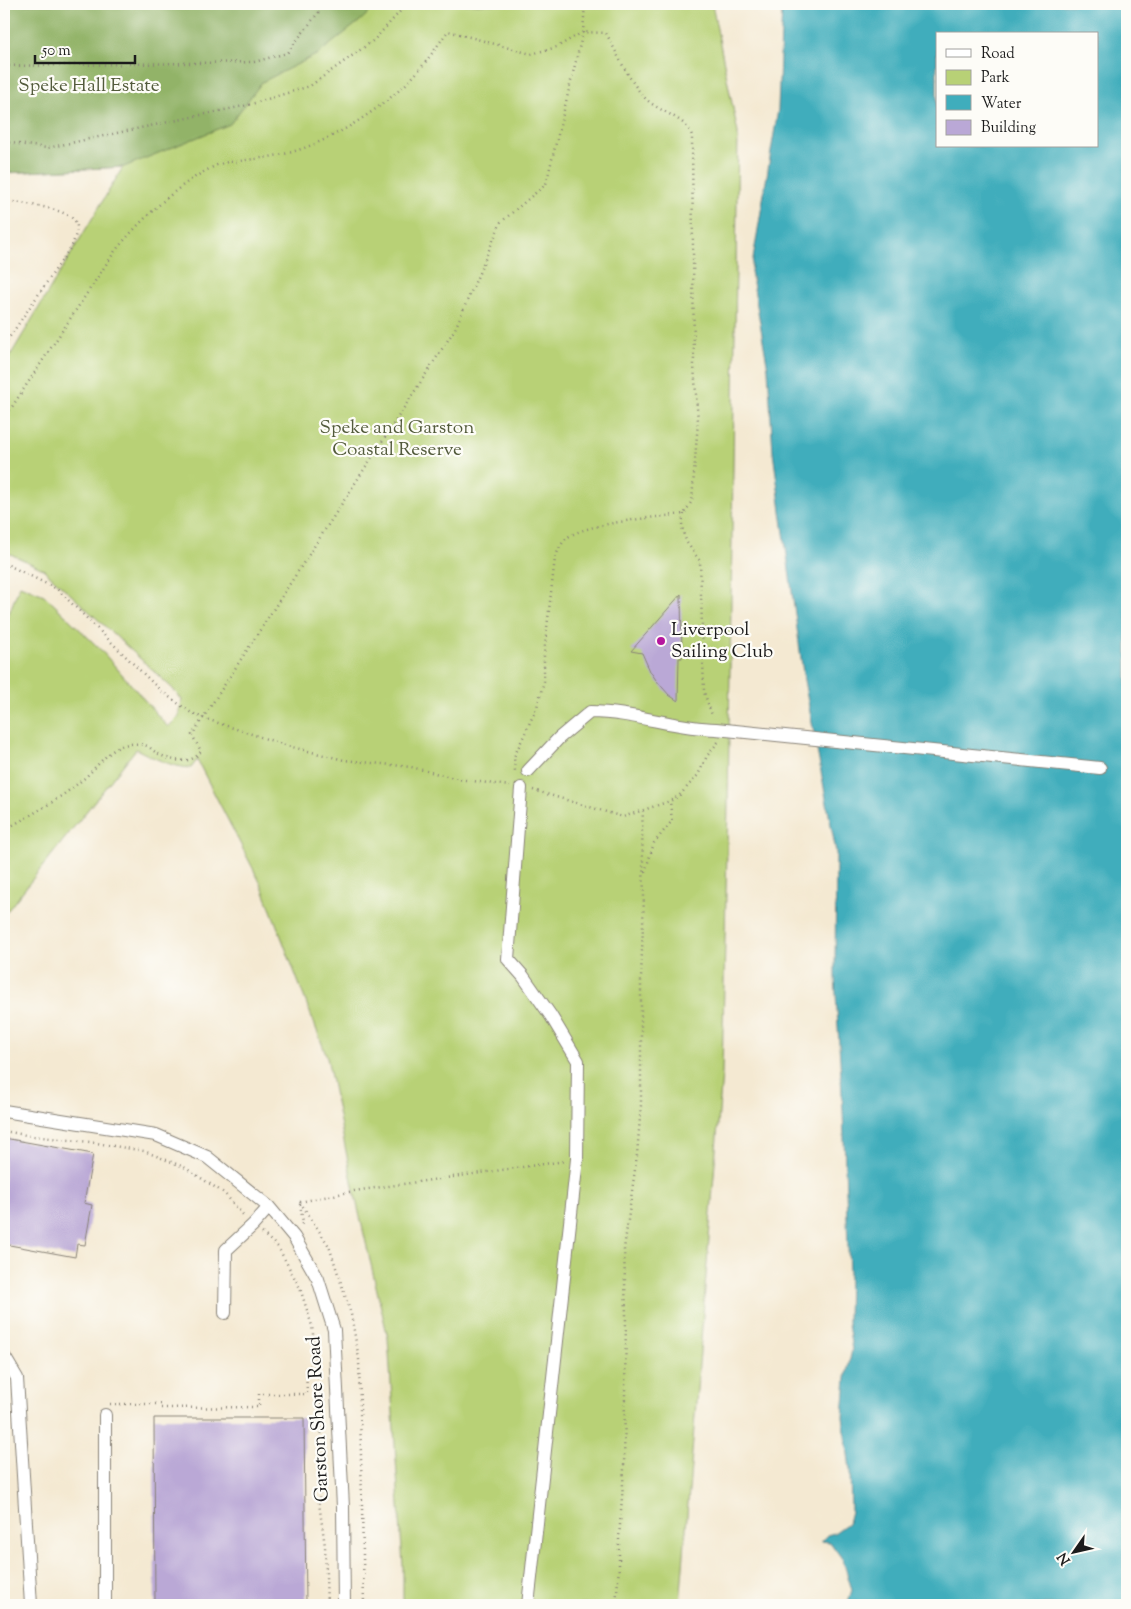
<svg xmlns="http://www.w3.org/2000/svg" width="1131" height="1609" font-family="'Sorts Mill Goudy',serif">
<rect width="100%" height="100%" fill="#fdfcf7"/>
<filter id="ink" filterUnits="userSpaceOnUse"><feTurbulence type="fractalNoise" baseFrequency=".02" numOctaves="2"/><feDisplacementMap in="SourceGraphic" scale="10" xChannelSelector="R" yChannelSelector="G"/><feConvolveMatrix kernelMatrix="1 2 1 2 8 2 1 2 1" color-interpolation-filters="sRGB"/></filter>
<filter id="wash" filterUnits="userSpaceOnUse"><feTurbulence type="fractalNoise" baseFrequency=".0096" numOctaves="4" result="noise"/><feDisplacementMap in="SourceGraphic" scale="20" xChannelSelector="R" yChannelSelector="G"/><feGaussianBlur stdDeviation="1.12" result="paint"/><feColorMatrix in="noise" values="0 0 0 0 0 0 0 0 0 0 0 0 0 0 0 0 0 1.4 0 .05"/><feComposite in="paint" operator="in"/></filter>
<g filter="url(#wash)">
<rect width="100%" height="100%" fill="#f4e9d2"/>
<path fill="#b8d176" stroke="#6a7649" d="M4,4H712L738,133L728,803L722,1074L680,1605H403V1566L388,1338L354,1191L327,1057L261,884L197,760L191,768C172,767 153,758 136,749L4,915V626L20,585L44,595L100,649L168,727L179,716L182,700L172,688L43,569L4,551V366L123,167L4,173Z"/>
<path fill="#92b367" stroke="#576842" d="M4,4H378L360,21L318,54L262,82L230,124L124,167L4,173Z"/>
<path fill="#3fadbc" stroke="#2e646c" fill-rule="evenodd" d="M782,4H1127V1605H847L852,1590L843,1560L830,1542L821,1541L827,1535L834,1533L848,1523L851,1511L850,1469L843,1417L846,1377L852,1350L848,1324L849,1273L843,1111L835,977L836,852L804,680L773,452L768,369L751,271L778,110ZM937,34H1097V146H937Z"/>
<g id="blocks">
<path fill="#baa8d6" d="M681,594L682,658H679L678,701L669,695L656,680L650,671L642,653L631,651Z
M4,1138L93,1154L84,1203L92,1205L85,1245L77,1244L75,1257L4,1244Z
M154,1418H304L306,1605H155Z"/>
</g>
</g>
<g filter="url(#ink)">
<use href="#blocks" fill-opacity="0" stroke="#888277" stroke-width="1"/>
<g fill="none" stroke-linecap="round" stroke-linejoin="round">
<g stroke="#888277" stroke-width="14">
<path id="minor" d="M528,771L559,738L590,712C633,712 674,728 716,729L1100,768
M521,788L508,959L523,976L551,1016L578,1061L577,1159L528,1605
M4,1111L156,1135L207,1157L269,1207L294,1237L318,1279L334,1330L343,1507L344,1605
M225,1313L226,1250L253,1225L269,1207
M4,1356L17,1378L31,1605
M105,1415V1605"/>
</g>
<path stroke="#888277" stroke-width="2.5" stroke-dasharray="1 4" stroke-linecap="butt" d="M4,66L254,62L287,53L325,4
M4,142L47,148L248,105L310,86L374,40L407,4
M4,200C21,204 65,207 75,221C80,227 74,238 73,244L4,345
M4,419L115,251C141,220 176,185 213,167C223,161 235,162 246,160C262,158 279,156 295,151C331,140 368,117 397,92C417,76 433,52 448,31L531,54L557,47L583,32L606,33C618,55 629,82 647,100C660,112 688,119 692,136L694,366L698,421L692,501L684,514C658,517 585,523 567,538C561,543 558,551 555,558L544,654V681L537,707L514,757L515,771
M684,514L682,523L683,532L687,543L700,561L704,692L712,715
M4,563L57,589L161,691L190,712L203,718L288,746L344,760L411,767L458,779L510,786
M533,790L623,817L670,801L679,796L698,775L707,756L719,741
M4,830C31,815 57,801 81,781C94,771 105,753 121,746C129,743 140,743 147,746C151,748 153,751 157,753C170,761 191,766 201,751L192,735L455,329L501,222L546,184L583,32L585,4
M645,872L654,843L672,821L670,801
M4,1131L31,1136L90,1142L144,1151L184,1167L224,1193L245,1217
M300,1202L329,1246L351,1314L359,1359L364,1605
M300,1202L354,1191L565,1161
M300,1204L303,1222L301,1225
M262,1233L278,1247L300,1288L312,1326L321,1400L322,1463L319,1503L325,1546L327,1605
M110,1404H161V1408L259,1407V1394H307L306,1366H317
M616,1605L619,1567V1539L624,1469L626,1315L624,1249L637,1155L641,1105V980L644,896L642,830L643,811"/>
<use href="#minor" stroke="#fff" stroke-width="12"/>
</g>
</g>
<circle fill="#b5179e" stroke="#fdfcf7" stroke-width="2" cx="661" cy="641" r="5"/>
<g text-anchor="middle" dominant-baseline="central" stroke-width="4.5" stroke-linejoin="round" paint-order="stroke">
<g font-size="19" fill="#535b3c" stroke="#fdfcf7">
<text x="89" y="86">Speke Hall Estate</text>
<text x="397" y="428">Speke and Garston<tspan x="397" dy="22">Coastal Reserve</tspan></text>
</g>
<g font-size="19" fill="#1c1c1c" stroke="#fdfcf7" text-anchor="start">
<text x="671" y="630">Liverpool<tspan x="671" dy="22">Sailing Club</tspan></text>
</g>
<g font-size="19" fill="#1c1c1c" stroke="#fdfcf7">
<text transform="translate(319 1419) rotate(-93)">Garston Shore Road</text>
</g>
</g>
<rect width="1131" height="1609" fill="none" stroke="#fdfcf7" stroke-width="20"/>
<rect x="936" y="32" width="162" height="115" fill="#fdfcf7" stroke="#a3a29f"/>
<rect x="946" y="49" width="25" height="8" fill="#ffffff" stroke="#a3a29f"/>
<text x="981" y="58" font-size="15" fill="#1c1c1c">Road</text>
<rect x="946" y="70" width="25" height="15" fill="#b8d176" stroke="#a3a29f"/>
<text x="981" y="82" font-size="15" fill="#1c1c1c">Park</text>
<rect x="946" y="95" width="25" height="15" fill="#3fadbc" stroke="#a3a29f"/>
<text x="981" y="108" font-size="15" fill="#1c1c1c">Water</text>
<rect x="946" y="120" width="25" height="15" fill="#baa8d6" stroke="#a3a29f"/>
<text x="981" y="132" font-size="15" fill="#1c1c1c">Building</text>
<g transform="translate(1074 1552) rotate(236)" stroke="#fdfcf7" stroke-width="4" paint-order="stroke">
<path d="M0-4L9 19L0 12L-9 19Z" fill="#1c1c1c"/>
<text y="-8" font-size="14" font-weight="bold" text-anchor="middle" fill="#1c1c1c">N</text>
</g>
<path d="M35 55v8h100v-8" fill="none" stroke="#1c1c1c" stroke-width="2.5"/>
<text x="42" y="55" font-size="15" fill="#1c1c1c" stroke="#fdfcf7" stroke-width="4" paint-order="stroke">50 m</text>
</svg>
